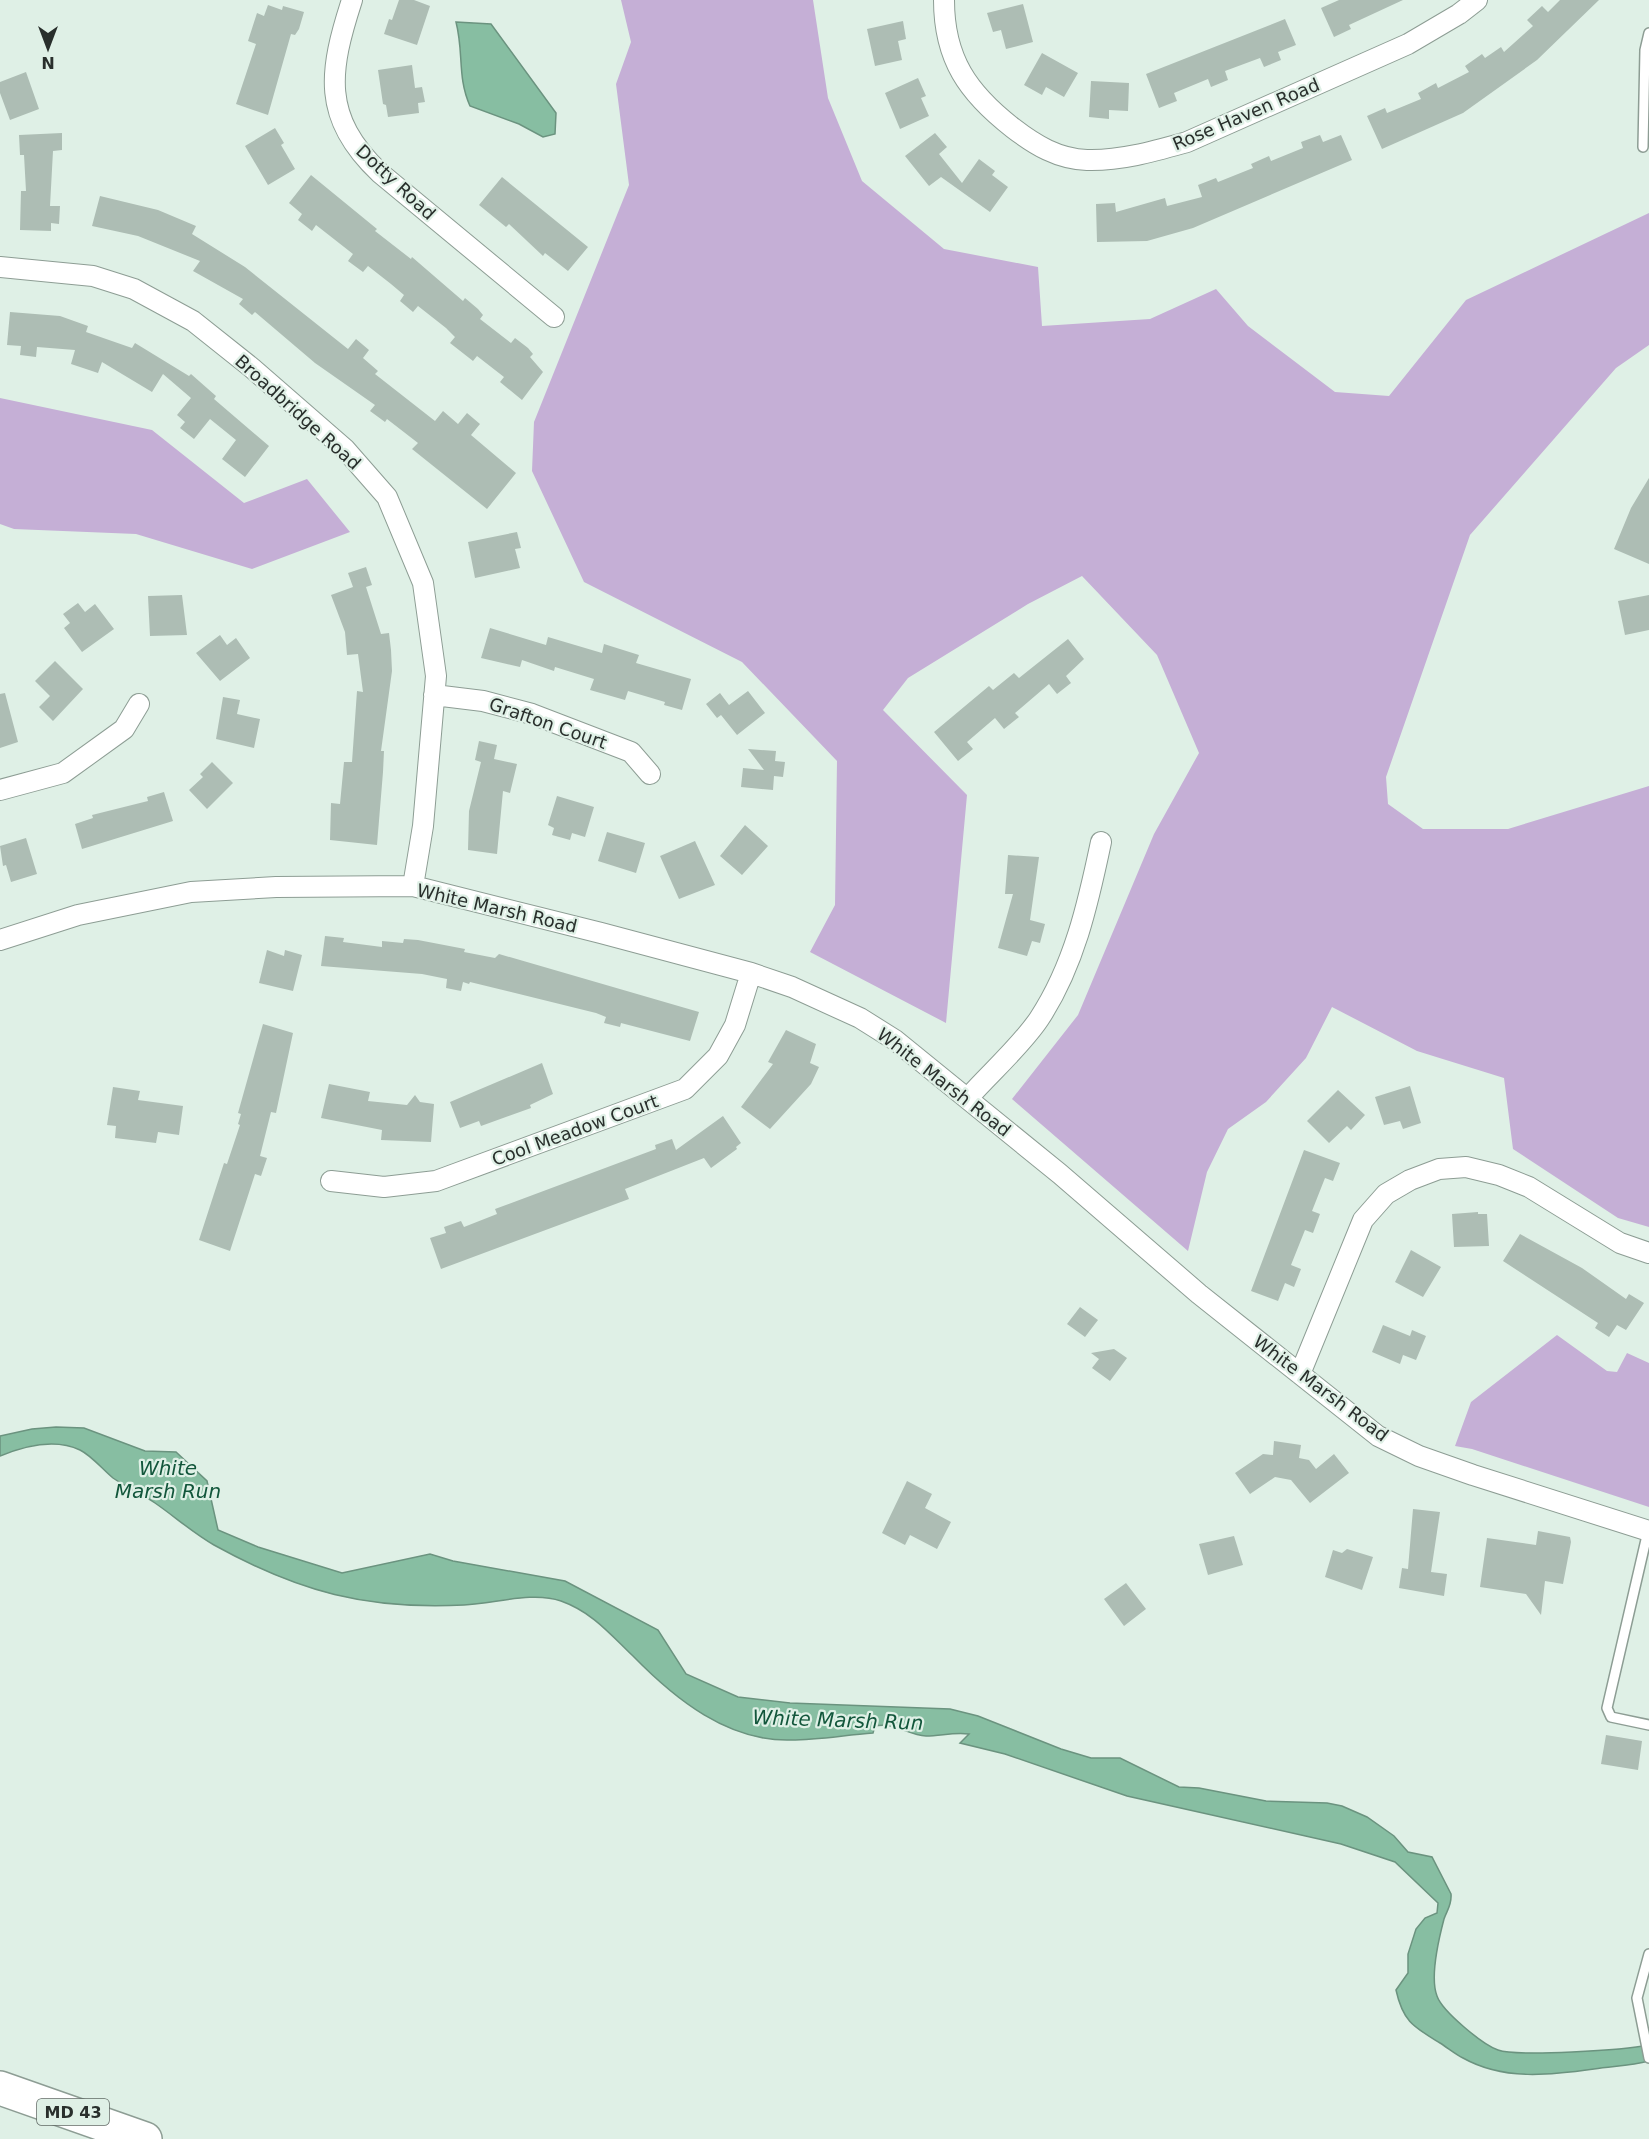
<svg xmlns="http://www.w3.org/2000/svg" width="1649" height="2139" font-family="'DejaVu Sans',sans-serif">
<rect width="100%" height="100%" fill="#dff0e6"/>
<path fill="#c5afd6" d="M621,0H813L828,98L862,181L944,249L1038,267L1042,326L1150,319L1216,289L1248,326L1335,392L1389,396L1466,300L1649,213V345L1616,368L1470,535L1386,777L1388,804L1423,829H1508L1649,786V1227L1618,1218L1513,1149L1504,1078L1417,1051L1332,1007L1306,1058L1266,1102L1228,1129L1207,1172L1188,1251L1012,1099L1078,1015L1154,834L1199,753L1157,655L1082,576L1028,604L908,678L883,710L967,795L946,1023L810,952L835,905L837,761L742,662L584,582L532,471L534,422L629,185L616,84L631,42Z
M0,398L152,430L244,503L307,479L350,532L252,569L136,534L14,529L0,524Z
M1557,1335L1607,1371L1617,1372L1627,1353L1649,1363V1507L1472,1449L1455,1446L1471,1402Z"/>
<path fill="#87bea2" stroke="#6b937f" stroke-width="1.5" d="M456,22L491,24L556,113L555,134L543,137L519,124L470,106C457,77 464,53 456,22Z
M56,1427L84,1428L145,1451L176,1452L207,1481L218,1530L258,1547L342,1573L430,1554L453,1561L565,1581L658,1630L686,1674L738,1697L790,1703L950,1709L978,1716L1061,1749L1091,1758H1120L1179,1787L1199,1788L1266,1801L1327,1803L1342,1806L1367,1817L1394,1836L1408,1852L1432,1857L1451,1894C1452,1905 1447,1910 1444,1919C1439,1938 1430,1978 1437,1996C1442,2011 1483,2045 1498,2050C1518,2057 1625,2050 1649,2045V2061C1630,2066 1613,2066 1594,2069C1551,2075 1504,2081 1463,2058C1455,2054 1448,2048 1440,2043C1414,2027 1403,2022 1396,1990L1408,1973V1954L1416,1929L1425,1918L1437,1913L1438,1903L1395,1862L1341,1844L1127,1796L1005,1754L960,1743L969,1734C953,1732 941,1736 926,1736C908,1735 894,1722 875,1726L873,1733C845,1735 818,1740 791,1740C728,1742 675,1699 633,1656C610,1634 592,1612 561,1601C532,1591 494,1604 464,1605C367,1610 299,1592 214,1545C193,1533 174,1516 155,1503C141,1493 126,1487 113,1478C102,1469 92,1456 80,1450C55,1438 24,1446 0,1456V1436L32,1429Z"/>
<path fill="#adbdb4" d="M399,0H414L430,6L417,45L384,34L389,19L392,20Z
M1339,0H1403L1349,25L1351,29L1334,37L1321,8Z
M1560,0H1599L1537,60L1463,113L1382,149L1367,116L1385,108L1387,113L1421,99L1418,93L1436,83L1438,88L1469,72L1465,66L1482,54L1485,58L1501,47L1504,52L1533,26L1527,20L1542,6L1548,12Z
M1023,4L1033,42L1006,49L1001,30L993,32L987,13Z
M268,5L282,10L283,6L304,12L299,29L295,35L291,34L268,115L236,104L256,44L248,41L257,13L264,16Z
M1285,19L1296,45L1278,52L1281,60L1264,67L1260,58L1225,71L1228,80L1211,87L1208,79L1174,93L1177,101L1159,108L1146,74Z
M903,21L906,39L898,41L902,60L875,66L867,29Z
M1042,53L1078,73L1064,97L1046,87L1042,95L1024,85Z
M412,65L415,88L422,87L425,102L418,103L419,113L388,117L386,105L383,104L378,70Z
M26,72L39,109L10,120L0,93V82Z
M918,78L926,96L921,98L929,116L900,129L885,93Z
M1091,81L1129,83L1128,111L1109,110V119L1089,117Z
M275,128L284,143L281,145L295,169L268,185L245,146Z
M62,133V150L53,151L50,206H60L59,224L51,223V231L20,230L21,191H26L24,155H20L19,135Z
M935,133L947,147L939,154L962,183L979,159L995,171L992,175L1008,187L990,212L941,177L929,186L905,156Z
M1320,135L1323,142L1341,135L1352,160L1193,228L1147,241L1097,242L1096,204L1115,203L1116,212L1165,198L1167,206L1202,197L1198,185L1216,178L1218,182L1253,168L1251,164L1269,156L1271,161L1303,148L1301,142Z
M311,175L377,229L375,231L411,259L412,257L463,301L465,298L478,309L483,315L480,319L511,343L515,338L528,348L533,354L530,357L543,372L522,400L500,382L504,377L477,356L473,361L450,343L455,337L446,328L418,306L413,312L400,301L404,295L391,284L368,266L363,272L348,261L353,254L316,225L312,231L298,220L302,214L289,203Z
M502,177L588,247L568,271L545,253L543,256L509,224L506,227L479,205Z
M100,196L158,210L196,226L192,234L245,267L348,349L356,339L369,350L363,358L378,371L375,374L435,421L443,411L458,424L467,413L480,424L471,435L516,473L487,509L412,449L418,443L387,419L385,422L370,411L375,405L315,363L255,312L252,315L239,304L243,299L193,271L200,261L138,236L92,226Z
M10,312L60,316L88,326L86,332L132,348L135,343L189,376L191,374L216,396L214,399L269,446L245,477L222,459L236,440L210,419L194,439L180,428L185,422L177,415L191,398L163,374L152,392L102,362L98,373L71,364L75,350L37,347L36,357L20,355L21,346L7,345Z
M1649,478V564L1614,549L1631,508Z
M517,532L521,548L515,549L520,568L475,578L468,542Z
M366,567L372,585L366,587L381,634L389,633L391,650L392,671L381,751H384L383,772L377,845L330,840L331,803L340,804L344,762H352L357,691L363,692L358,654L347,655L345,632L331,595L353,587L348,573Z
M182,595L187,635L150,636L148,596Z
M1649,595V630L1625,635L1618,601Z
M78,603L85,612L95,604L114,629L82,652L64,628L70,623L63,614Z
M490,628L546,645L548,637L602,653L604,644L639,655L636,663L691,679L682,710L664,705L665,702L628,691L625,700L590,690L594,679L555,667L554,671L522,660L520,667L481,658Z
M220,635L227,645L236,638L250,658L220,681L196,653Z
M1068,639L1084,659L1066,676L1071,683L1057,694L1049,684L1015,713L1019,717L1004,729L995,718L967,742L973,749L958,761L934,732L989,686L993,690L1014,673L1019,678Z
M55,661L83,689L53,721L39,707L50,696L35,681Z
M748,691L765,713L737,735L721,715L717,718L706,704L720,693L729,705Z
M5,693L18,742L0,748V694Z
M223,697L240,700L237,714L260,719L254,748L216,739Z
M479,741L497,745L494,759L517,764L510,793L503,791L497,854L468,850L469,811L481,762L475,760Z
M748,749L776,751L775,761L785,762L783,777L774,776L773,790L741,787L743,768L764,770Z
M212,762L233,783L207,809L189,790L203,777L200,774Z
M164,792L173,821L82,849L75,824L93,818L92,815L148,801L147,797Z
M557,796L594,807L585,837L572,833L570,840L552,835L554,828L548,825Z
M745,825L768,846L742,875L720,856Z
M607,832L645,843L636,873L598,861Z
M26,838L37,874L11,882L6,865L3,866L0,846Z
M695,841L715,885L679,899L660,856Z
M1008,855L1039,857L1030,920L1045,924L1040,943L1032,941L1027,956L998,948L1013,894H1005Z
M325,936L344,938L343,942L382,947V941L403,943L404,939L418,940L465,949L464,952L495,958L499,954L699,1012L690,1041L621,1023L620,1027L604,1023L606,1017L596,1013L470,982L469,984L463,982L461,991L446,988L447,979L422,974L321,966Z
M267,950L284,956L285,950L302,955L293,991L259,983Z
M263,1024L293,1033L276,1113L271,1112L260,1156L267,1158L261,1176L255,1174L230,1251L199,1240L224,1163L227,1164L240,1125L238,1124L241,1114L238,1113Z
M786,1030L816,1044L810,1063L819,1067L811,1084L770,1129L741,1107L773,1064L768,1062Z
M542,1063L553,1094L530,1105L531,1108L481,1126L479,1121L460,1128L450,1102Z
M329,1084L370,1092L368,1101L407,1105L415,1095L420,1102L434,1104L431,1142L381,1140L382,1130L321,1118Z
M1410,1086L1421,1123L1403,1129L1400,1121L1384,1125L1375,1097Z
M113,1087L140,1091L138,1100L183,1106L179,1135L158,1132L156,1143L115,1138L116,1126L107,1125Z
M1338,1090L1365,1115L1351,1130L1347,1126L1329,1143L1307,1121Z
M723,1116L741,1143L736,1147L737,1149L711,1168L704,1158L625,1189L629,1199L441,1269L430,1238L446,1233L444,1227L461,1221L464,1227L497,1214L495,1209L656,1149L655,1145L672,1139L676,1150Z
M1304,1150L1340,1163L1333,1181L1325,1178L1312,1211L1320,1214L1313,1233L1305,1230L1291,1265L1301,1269L1294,1287L1285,1283L1278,1301L1251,1291Z
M1478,1212V1214H1487L1489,1246L1454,1247L1452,1214Z
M1520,1234L1582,1268L1626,1299L1629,1294L1644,1303L1626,1330L1617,1325L1609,1337L1595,1328L1598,1323L1503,1261Z
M1411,1250L1441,1267L1423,1297L1395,1282Z
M1080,1307L1098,1320L1085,1337L1067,1324Z
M1383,1325L1410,1336L1412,1330L1426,1336L1416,1360L1403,1355L1400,1364L1372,1352Z
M1114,1349L1127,1358L1110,1381L1092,1368L1099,1359L1091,1353Z
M1274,1441L1301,1445L1299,1458L1309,1460L1316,1469L1334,1454L1349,1473L1310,1503L1291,1480L1275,1477L1250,1494L1235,1473L1263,1454L1273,1455Z
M907,1481L932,1494L925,1508L951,1522L937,1549L910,1535L905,1545L882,1533Z
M1413,1509L1440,1512L1431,1572L1447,1574L1444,1596L1399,1588L1402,1568L1408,1569Z
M1538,1531L1570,1537L1571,1542L1563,1584L1545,1581L1541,1615L1526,1594L1480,1587L1487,1538L1536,1545Z
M1234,1536L1243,1565L1208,1575L1199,1544Z
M1347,1549L1373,1557L1362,1590L1325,1577L1333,1550L1342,1553Z
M1126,1583L1146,1609L1124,1626L1104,1599Z
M1606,1735L1642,1741L1638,1770L1601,1764Z"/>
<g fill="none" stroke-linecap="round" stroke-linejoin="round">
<g stroke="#8d9d94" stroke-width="12">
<path id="lane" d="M1643,147L1645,50L1649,33
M1648,1531L1607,1708L1611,1717L1649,1725
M1649,1954L1637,1998L1649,2058"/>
</g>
<g stroke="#8d9d94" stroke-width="22">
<path id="street" d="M352,0C329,71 321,117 380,173L554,317
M944,0C944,59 968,93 1013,128C1035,145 1058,159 1087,160C1121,161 1155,151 1187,142L1408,44L1459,14L1477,0
M0,267L93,276L134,289L193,321L252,368L345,449L387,497L423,583L436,676L423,826L413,886
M434,695L483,701L532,714L631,752L650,774
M0,790L63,773L124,729L139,704
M0,940L78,915L191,892L276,887L413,886L601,933L751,973L792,987L860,1018L895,1040L1060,1174L1199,1294L1378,1436L1419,1456L1473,1475L1649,1531
M968,1098C990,1073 1021,1046 1039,1019C1074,966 1088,904 1101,842
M331,1181L384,1187L436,1181L685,1089L718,1056L735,1025L751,973
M1300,1374L1363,1220L1386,1194L1410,1180L1439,1169L1466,1167L1499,1175L1529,1187L1620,1243L1649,1253"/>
</g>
<g stroke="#8d9d94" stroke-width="36">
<path id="highway" d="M0,2088L145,2139"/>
</g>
<use href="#lane" stroke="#fff" stroke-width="9"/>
<use href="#street" stroke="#fff" stroke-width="20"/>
<use href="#highway" stroke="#fff" stroke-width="33"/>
</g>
<g text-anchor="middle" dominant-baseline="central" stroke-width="4.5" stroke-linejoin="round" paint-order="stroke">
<rect fill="#dff0e6" stroke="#606964" stroke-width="1.5" x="37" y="2099" width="72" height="26" rx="4.5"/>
<g font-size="16" font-weight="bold" fill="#292f2c">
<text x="73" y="2112">MD 43</text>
</g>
<g font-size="18" fill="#292f2c" stroke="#dff0e6">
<text transform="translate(1246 114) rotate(-23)">Rose Haven Road</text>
<text transform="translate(396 182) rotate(43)">Dotty Road</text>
<text transform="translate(298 412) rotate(42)">Broadbridge Road</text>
<text transform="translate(548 723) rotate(19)">Grafton Court</text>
<text transform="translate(497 908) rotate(13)">White Marsh Road</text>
<text transform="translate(944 1082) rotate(38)">White Marsh Road</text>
<text transform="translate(575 1130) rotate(-20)">Cool Meadow Court</text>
<text transform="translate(1321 1388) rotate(37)">White Marsh Road</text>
</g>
<g font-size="20" font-style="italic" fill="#12563b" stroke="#dff0e6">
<text x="168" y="1468">White<tspan x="168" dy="23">Marsh Run</tspan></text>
<text transform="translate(838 1720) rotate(2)">White Marsh Run</text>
</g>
</g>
<g transform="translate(48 48) rotate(180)" stroke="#dff0e6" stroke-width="4.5" paint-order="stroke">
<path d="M0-4.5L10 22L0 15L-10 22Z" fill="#292f2c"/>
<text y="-9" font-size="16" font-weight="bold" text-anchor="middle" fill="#292f2c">N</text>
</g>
</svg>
